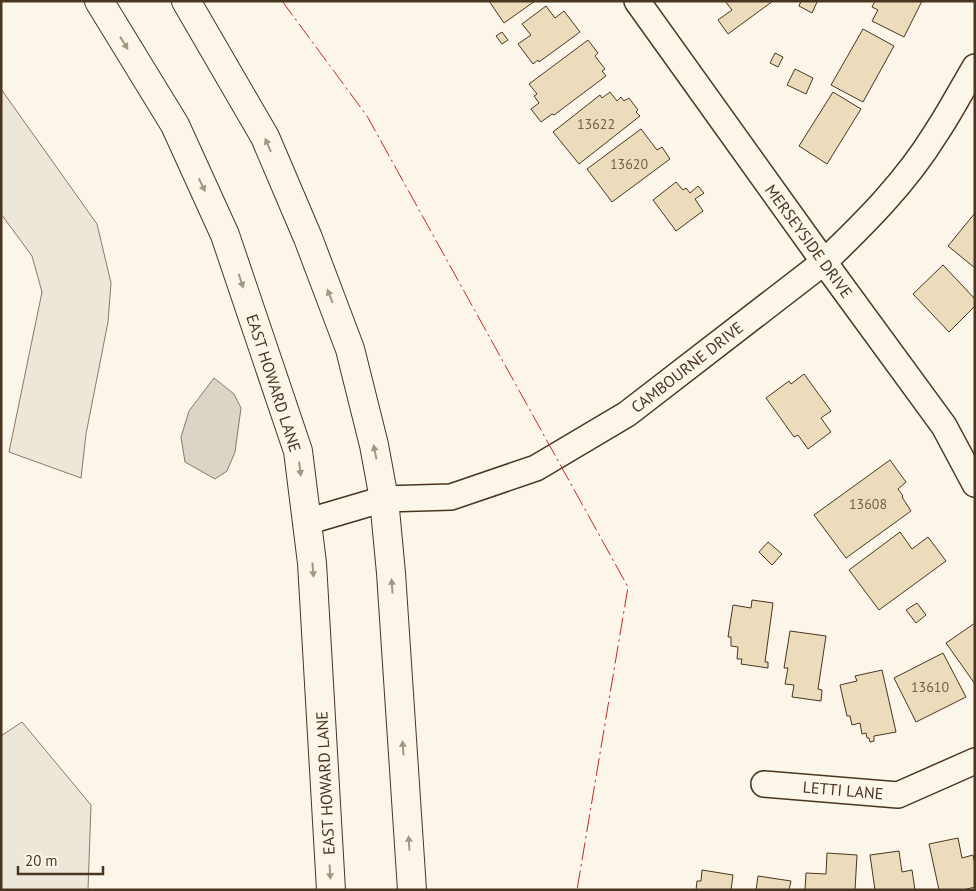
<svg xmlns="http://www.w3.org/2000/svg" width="976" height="891" font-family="'PT Sans',sans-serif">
<rect width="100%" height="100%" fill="#fbf6e9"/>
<path fill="#ede7d9" stroke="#887966" d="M1,89L97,224L111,283L108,322L86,434L81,478L9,452L42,292L32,256L1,214Z
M22,722L91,805L88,890H1V736Z"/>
<path fill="#dcd4c6" stroke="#887966" d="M214,378L234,394L241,408L235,452L227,471L215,479L185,462L181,437L189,411Z"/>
<path fill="#ecdcbc" stroke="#4a3520" d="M489,1H535L504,23Z
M725,1H773L728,34L718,20L732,10Z
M801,1H816L817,2L812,13L799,6Z
M875,1H922L904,37L872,21L878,10L872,7Z
M546,6L555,18L564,11L580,32L539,62L538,60L533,64L518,44L531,35L522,24Z
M863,29L894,46L863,102L831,85Z
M502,32L508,40L502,44L496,36Z
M588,40L598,53L595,56L605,69L602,71L606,76L554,115L552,114L541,122L531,109L539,103L534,96L537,94L529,84Z
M775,53L783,57L778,67L770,63Z
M795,69L813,78L806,94L787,85Z
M610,92L617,101L621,97L624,101L629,98L638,110L636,112L640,116L579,164L553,132L600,95L602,98Z
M833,92L861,109L827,164L799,146Z
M641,129L657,150L662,147L670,159L612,202L587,169Z
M676,182L683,190L686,188L690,193L698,186L704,193L695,199L703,211L676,231L653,200Z
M975,213V268L948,246Z
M943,265L975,299V306L949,332L913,294Z
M804,374L831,411L821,418L831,432L808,449L798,435L794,437L766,398L789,381L791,384Z
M890,460L906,482L898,489L903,496L902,497L911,511L846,558L814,515Z
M900,532L912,549L928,537L946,561L879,610L849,570Z
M768,542L782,554L772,565L759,552Z
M752,600L773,603L765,662H768V668L741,664L742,659H737L738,647L731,646V637H728L733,605L751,608Z
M917,603L926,615L916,623L906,610Z
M975,623V684L946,643Z
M790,631L826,636L818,689L822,690L821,701L792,697L794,685L785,684L788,668H784Z
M943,653L966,697L916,722L894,678Z
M882,670L896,732L874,736V741L870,742L869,738H867L866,733L862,734L860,723L852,725L850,716H847L840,685L857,681L855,676Z
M958,838L962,858L973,855L975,864V887L963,890H939L929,844Z
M899,851L902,872L912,870L915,890H875L870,855Z
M827,853L857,855L855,890H805L806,873L826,874Z
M702,870L733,875L731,890H696L697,881H701Z
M758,876L791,881L789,890H756Z"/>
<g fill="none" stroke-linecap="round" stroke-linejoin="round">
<g stroke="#4a3520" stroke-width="28">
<path id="minor" d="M637,1L824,262L944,426L975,484
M306,522L384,499L451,497L536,468L627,414L824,262C865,223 906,182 936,133C950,112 962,89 975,67
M764,784L898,795L975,761"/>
</g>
<g stroke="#4a3520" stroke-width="30">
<path id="secondary" d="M99,1L175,125L225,235L298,451L312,563L331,890
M186,1L265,137L308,238L350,349L374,445L384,499L391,573L412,890"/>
</g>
<use href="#minor" stroke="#fbf6e9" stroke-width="25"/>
<use href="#secondary" stroke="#fbf6e9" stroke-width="28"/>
<path stroke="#c62828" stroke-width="1" stroke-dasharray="18 4 2.5 4" stroke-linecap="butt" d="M282,1L367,116L628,587L577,890"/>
</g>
<defs><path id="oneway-solid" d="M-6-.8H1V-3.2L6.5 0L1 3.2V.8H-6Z" transform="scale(1.25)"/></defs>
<g fill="#a29684">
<use href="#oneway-solid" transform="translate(124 43) rotate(58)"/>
<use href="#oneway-solid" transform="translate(268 145) rotate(-113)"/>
<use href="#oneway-solid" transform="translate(202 185) rotate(65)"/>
<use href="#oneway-solid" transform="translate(241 281) rotate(72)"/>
<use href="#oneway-solid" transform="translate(330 296) rotate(-111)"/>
<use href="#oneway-solid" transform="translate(375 452) rotate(-101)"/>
<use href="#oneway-solid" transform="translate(300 469) rotate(83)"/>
<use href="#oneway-solid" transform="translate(313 570) rotate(86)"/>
<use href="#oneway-solid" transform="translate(392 586) rotate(-94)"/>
<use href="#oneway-solid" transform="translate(403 748) rotate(-94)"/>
<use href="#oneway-solid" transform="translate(409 843) rotate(-93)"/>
<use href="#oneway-solid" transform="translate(330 872) rotate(87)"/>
</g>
<g text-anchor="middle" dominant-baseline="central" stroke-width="4" stroke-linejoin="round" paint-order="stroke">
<g font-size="14" fill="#725f47">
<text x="596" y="124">13622</text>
<text x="629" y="164">13620</text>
<text x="868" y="504">13608</text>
<text x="930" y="687">13610</text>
</g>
<g font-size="16" fill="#4a3520" stroke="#fbf6e9">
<text transform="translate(809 241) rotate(54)">MERSEYSIDE DRIVE</text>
<text transform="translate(687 367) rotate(-38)">CAMBOURNE DRIVE</text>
<text transform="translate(274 383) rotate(72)">EAST HOWARD LANE</text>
<text transform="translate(325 783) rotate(-93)">EAST HOWARD LANE</text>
<text transform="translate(843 790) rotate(5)">LETTI LANE</text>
</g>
</g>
<rect width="976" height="891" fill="none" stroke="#4a3520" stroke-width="5"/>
<path d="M18 866v8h85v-8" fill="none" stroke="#4a3520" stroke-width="2.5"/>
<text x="25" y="866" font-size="15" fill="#4a3520" stroke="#fbf6e9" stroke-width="4" paint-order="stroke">20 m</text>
</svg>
